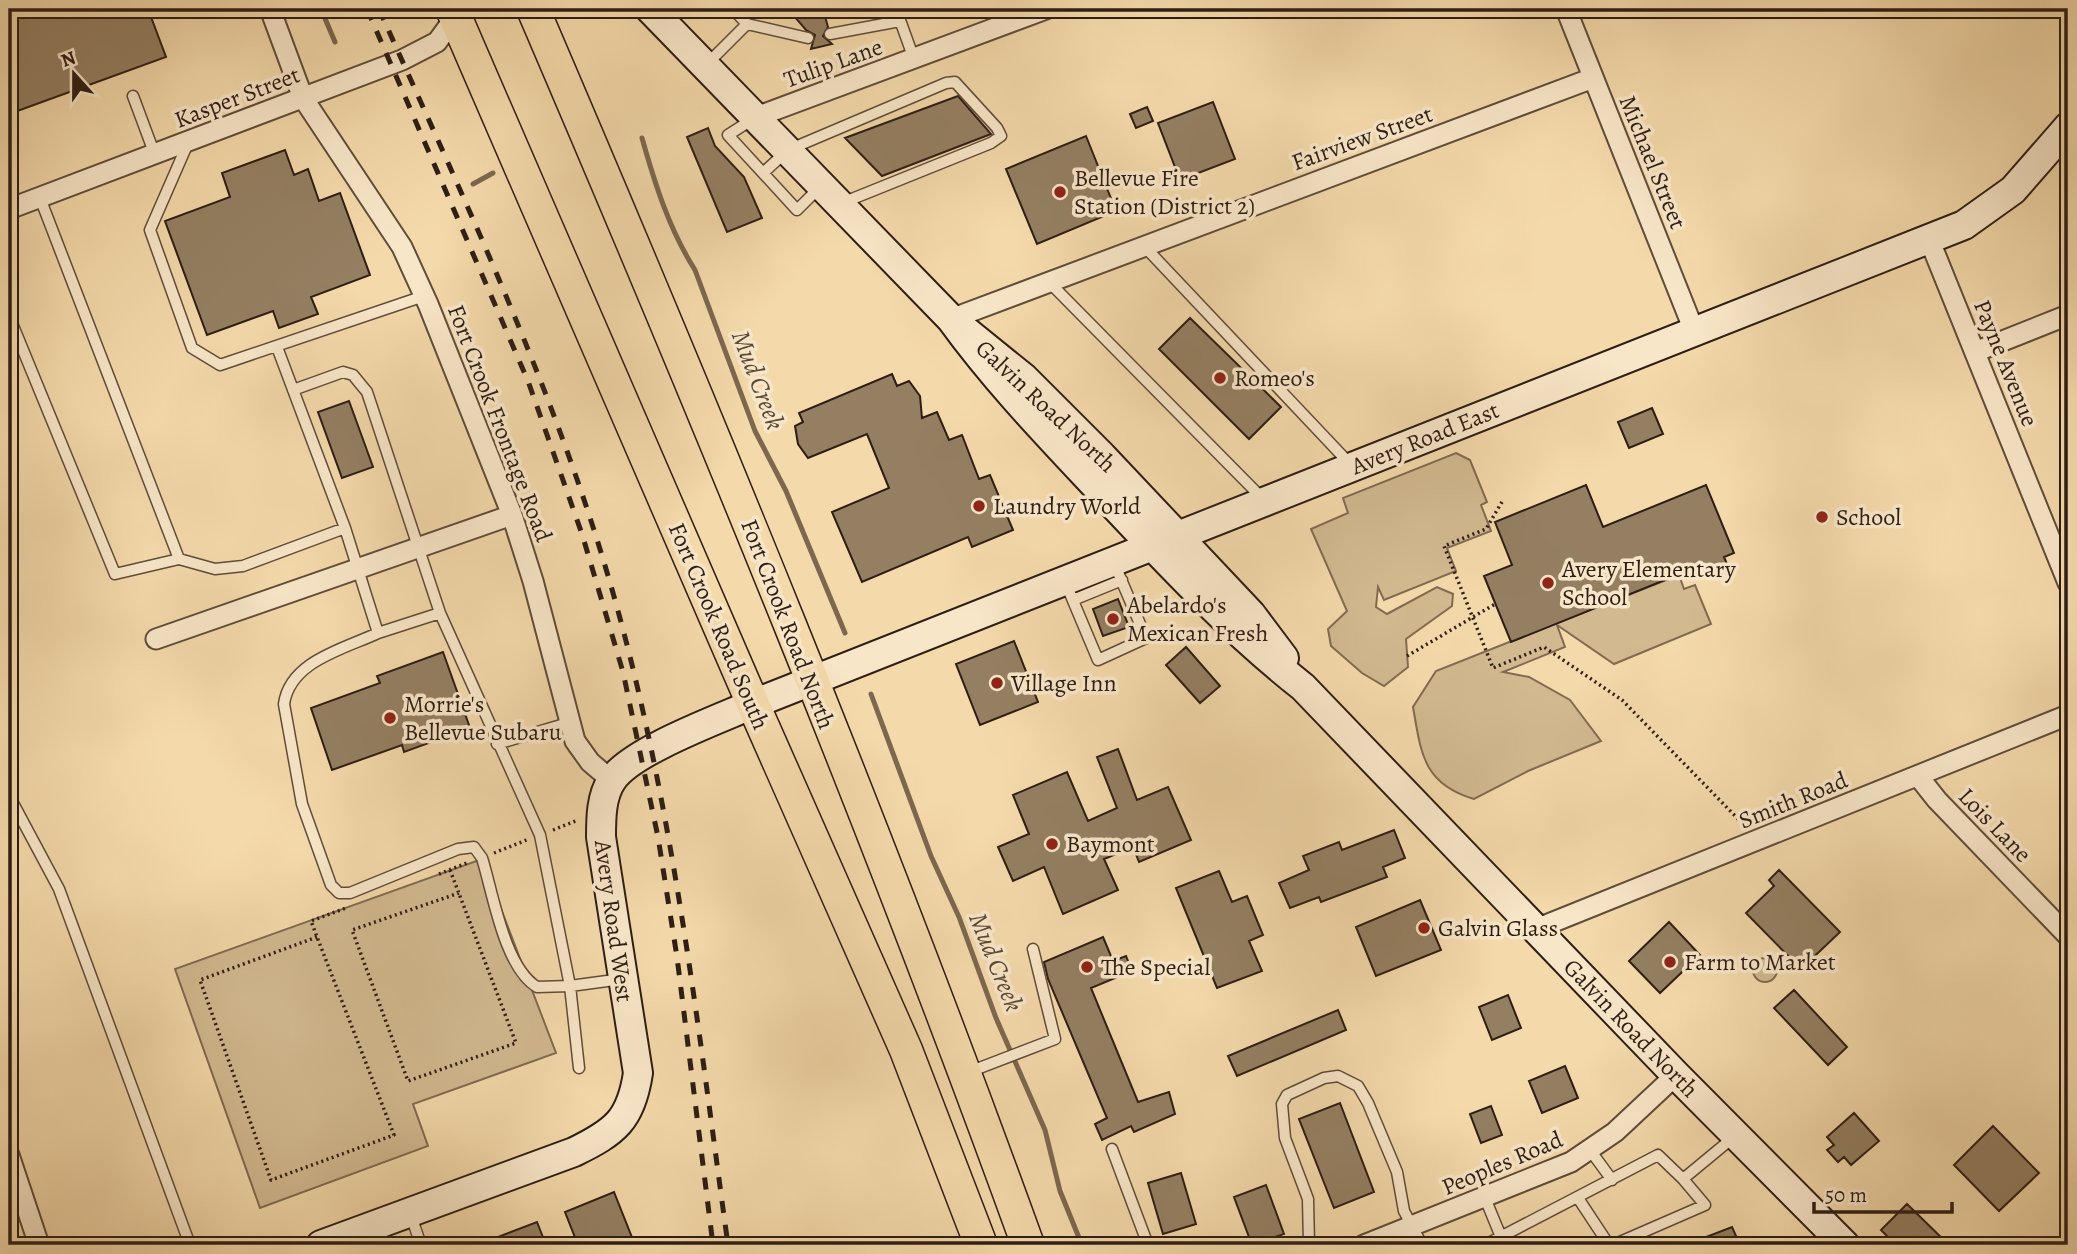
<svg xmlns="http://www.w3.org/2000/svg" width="2077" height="1254" font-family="Alegreya,serif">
<rect width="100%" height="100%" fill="#f4d9aa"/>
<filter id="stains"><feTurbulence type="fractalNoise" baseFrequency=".00286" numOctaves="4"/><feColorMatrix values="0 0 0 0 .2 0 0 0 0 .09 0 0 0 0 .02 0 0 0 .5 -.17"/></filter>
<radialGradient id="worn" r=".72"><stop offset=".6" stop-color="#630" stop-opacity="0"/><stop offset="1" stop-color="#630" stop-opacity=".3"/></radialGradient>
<path fill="#d2b990" stroke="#806b52" stroke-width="2" d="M1456,453L1470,460L1487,502L1481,505L1491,531L1447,548L1456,571L1384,600L1378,587L1376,607L1387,614L1437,587L1453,594L1452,606L1406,639L1408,667L1384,686L1362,673L1331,646L1328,629L1347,611L1311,529L1348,513L1343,498Z
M1679,575L1684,589L1695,585L1711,624L1614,664L1557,625L1565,647L1503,672L1529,677L1570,700L1601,741L1528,771L1474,799C1423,784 1421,753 1413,707L1436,671Z
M482,859L556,1053L413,1104L428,1146L260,1208L175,969Z
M1753 970a12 12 0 1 1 24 0a12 12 0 1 1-24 0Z"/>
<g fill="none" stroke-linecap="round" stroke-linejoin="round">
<path stroke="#7c674f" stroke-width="5" d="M321,9L335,42
M642,138C655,184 669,229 695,270L755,431L786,491L845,633
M473,184L493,173
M871,694L931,856L959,917L996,1018L1045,1130L1060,1191L1082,1245"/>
</g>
<path fill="#947f62" stroke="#2d1d14" stroke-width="2" d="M9,9H148L166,57L9,114Z
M788,9H823L828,27L823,36L832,44L811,49L815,35L806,30Z
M958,96L991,134L882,176L845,138Z
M1213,102L1235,159L1180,180L1158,123Z
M1147,107L1153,121L1136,128L1130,114Z
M708,128L715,146L744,177L762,218L727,232L687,137Z
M1086,136L1116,211L1037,244L1006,169Z
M285,150L294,175L308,169L319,201L340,193L370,275L311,297L318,314L279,328L273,311L207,335L165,221L230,197L222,173Z
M1190,318L1281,407L1249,439L1159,349Z
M892,374L897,386L909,381L920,396L922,418L937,412L949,440L962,435L979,479L990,475L1013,530L972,547L968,537L862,582L832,512L889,488L867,434L808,458L798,444L795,426L803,422L799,413Z
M349,401L373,467L342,478L318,412Z
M1652,408L1663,434L1629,448L1618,422Z
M1586,485L1603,527L1706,485L1734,553L1724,557L1727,564L1695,576L1692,569L1511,642L1484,576L1512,565L1495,522Z
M1118,599L1129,627L1103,636L1093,609Z
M1014,641L1038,702L980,725L956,664Z
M1186,647L1220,686L1200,703L1166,665Z
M443,652L470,728L404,752L402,745L332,770L311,708L380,683L377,676Z
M1118,749L1137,800L1168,787L1191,840L1139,862L1133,847L1104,859L1118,890L1063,914L1044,867L1013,881L998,847L1029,834L1013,795L1067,772L1088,821L1117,808L1097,757Z
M1394,830L1405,858L1383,867L1387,877L1321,902L1319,897L1290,908L1279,883L1309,870L1303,856L1339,842L1342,850Z
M1779,870L1840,932L1801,969L1746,913L1774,886L1769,880Z
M1219,871L1232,902L1247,896L1263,935L1249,941L1262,971L1217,988L1176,888Z
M1420,900L1441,950L1376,976L1356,927Z
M1669,922L1700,955L1660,993L1629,961Z
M1103,937L1113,961L1126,956L1132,971L1091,988L1138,1102L1169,1092L1175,1114L1134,1132L1131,1126L1102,1140L1095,1124L1107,1118L1048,979L1044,962Z
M1794,990L1847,1047L1828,1065L1774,1008Z
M1508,995L1521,1028L1492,1040L1479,1007Z
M1338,1010L1346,1030L1237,1076L1228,1056Z
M1565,1066L1578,1098L1542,1113L1529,1081Z
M1340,1103L1374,1192L1334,1208L1299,1119Z
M1491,1106L1502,1135L1481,1143L1470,1114Z
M1854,1113L1879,1141L1851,1165L1844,1157L1838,1162L1827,1150L1834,1145L1827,1137Z
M1993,1126L2039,1173L1999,1211L1954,1165Z
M1181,1173L1196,1224L1163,1234L1148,1183Z
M1266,1185L1284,1234L1252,1245L1234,1197Z
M614,1192L635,1245H578L565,1212Z
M1907,1204L1949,1245H1896L1881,1230Z
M537,1222L546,1245H480V1244Z
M1732,1227L1740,1245H1688V1244Z"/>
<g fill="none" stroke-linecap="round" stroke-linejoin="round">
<g stroke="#5f4c3a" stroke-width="13">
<path id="lane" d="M896,9L914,59
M747,24L808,38
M830,34L900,21
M706,65L747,24L733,9
M133,96L155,155
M753,119L728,135L797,210L820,187
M188,143L150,230L192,348L220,365L424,296
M763,173L788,150L946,83L955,82L997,128L1001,136L991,143L842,203
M40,198L179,559
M1144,246L1350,464
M1049,282L1262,498
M9,316L115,574L179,559L215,569L243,566L345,528
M277,347L345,528L378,633L440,613L540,835L570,986L622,979
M293,390L343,372L353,375L367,392L440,613
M1066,584L1098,660L1146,638L1114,563
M1073,600L1122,580
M378,633C344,649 290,661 284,704L302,804L331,885L339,893H350L458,849L474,847L482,858C493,893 504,967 537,987L570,986L579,1068
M497,744L568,723
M13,803L59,889L190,1245
M969,1072L1055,1039L1033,949
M1112,1149L1148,1245
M1590,1150L1612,1180
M1485,1198L1501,1237
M1578,1198L1609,1245
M411,1216L421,1245
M1309,1245L1308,1199L1285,1138L1282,1104L1287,1095L1324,1078L1338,1076L1358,1086L1368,1103L1397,1172L1404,1211L1422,1245
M1485,1245L1658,1155L1683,1179L1735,1136
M1613,1245L1705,1205L1683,1179"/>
</g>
<g stroke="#5f4c3a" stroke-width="23">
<path id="street" d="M270,9L303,98L402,247L428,304L512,515L533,581L575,741L590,762L611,780
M1566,9L1695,333
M756,117L1046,9
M9,209L402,60L437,42L456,16L469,9
M1929,239L2068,583
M951,319L1593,78
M1975,352L2068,315
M156,639L512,515
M1918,776L1937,800L2068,936
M1536,929L2068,715
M9,1155L39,1245
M1364,1245L1571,1162L1615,1132L1676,1075"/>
</g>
<g stroke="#2d1d14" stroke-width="32">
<path id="secondary" d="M650,9L951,319L1024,378L1102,456L1251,614L1284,658
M951,319C999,385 1052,439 1108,499C1170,565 1232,631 1303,687L1676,1075L1845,1245
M321,1245L574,1152C615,1132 631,1120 638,1073L601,837C601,819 601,796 612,780C631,751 719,719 753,704L1964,225L2013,190L2068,127"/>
</g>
<g stroke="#2d1d14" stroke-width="35">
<path id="primary" d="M452,9L753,704L906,1050L981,1245
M533,9C708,417 877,828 1028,1245"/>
</g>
<path stroke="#2d1d14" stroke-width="3.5" stroke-dasharray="2 3.5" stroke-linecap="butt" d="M1502,502L1486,529L1444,546L1493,668L1544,647L1622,700L1744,825
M1407,656L1495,604
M553,830L578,820
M494,853L529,839
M450,870L516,1043L408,1081L352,930L459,893
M439,874L467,863
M317,937L200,980L271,1180L394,1135L317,937L311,921L346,908"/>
<use href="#lane" stroke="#f8e6c8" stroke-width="10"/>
<use href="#street" stroke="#f8e6c8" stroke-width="19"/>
<use href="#secondary" stroke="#f8e6c8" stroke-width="28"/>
<use href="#primary" stroke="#f4d9aa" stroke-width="32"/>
<path stroke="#2d1d14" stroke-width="5" stroke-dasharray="12 12" stroke-linecap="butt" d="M367,9L528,381L582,534L623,672L658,837L677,957L713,1245
M379,9C465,202 558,396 615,600C674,811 698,1028 728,1245"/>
</g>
<g fill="#8f2418" stroke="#f8e6c8" stroke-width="2.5">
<circle cx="1060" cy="192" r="7"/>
<circle cx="1220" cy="378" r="7"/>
<circle cx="979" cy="506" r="7"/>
<circle cx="1822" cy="517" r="7"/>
<circle cx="1548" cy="583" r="7"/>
<circle cx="1113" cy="619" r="7"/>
<circle cx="997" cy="683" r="7"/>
<circle cx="390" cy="718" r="7"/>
<circle cx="1052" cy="844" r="7"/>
<circle cx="1424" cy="928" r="7"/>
<circle cx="1670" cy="962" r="7"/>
<circle cx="1087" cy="967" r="7"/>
</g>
<g text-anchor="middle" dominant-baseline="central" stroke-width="7" stroke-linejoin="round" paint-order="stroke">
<g font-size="24" fill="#2d1d14" stroke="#f8e6c8">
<text transform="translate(833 63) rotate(-20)">Tulip Lane</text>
<text transform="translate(237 97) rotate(-21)">Kasper Street</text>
<text transform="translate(1362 138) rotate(-20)">Fairview Street</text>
<text transform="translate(1653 162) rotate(68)">Michael Street</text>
<text transform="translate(2006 363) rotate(68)">Payne Avenue</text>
<text transform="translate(1046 406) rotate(43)">Galvin Road North</text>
<text transform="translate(500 423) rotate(69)">Fort Crook Frontage Road</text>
<text transform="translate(1425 438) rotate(-22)">Avery Road East</text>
<text transform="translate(788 624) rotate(69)">Fort Crook Road North</text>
<text transform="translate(719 626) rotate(67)">Fort Crook Road South</text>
<text transform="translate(1793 800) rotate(-22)">Smith Road</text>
<text transform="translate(1995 825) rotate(46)">Lois Lane</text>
<text transform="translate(614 921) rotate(82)">Avery Road West</text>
<text transform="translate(1631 1028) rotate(46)">Galvin Road North</text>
<text transform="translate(1502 1163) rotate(-23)">Peoples Road</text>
</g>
<g font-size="24" fill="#2d1d14" stroke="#f8e6c8" text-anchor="start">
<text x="1074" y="178">Bellevue Fire<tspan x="1074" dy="28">Station (District 2)</tspan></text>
<text x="1234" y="378">Romeo's</text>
<text x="993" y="506">Laundry World</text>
<text x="1836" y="517">School</text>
<text x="1562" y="569">Avery Elementary<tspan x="1562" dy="28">School</tspan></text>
<text x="1127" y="605">Abelardo's<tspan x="1127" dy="28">Mexican Fresh</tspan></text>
<text x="1011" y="683">Village Inn</text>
<text x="404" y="704">Morrie's<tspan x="404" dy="28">Bellevue Subaru</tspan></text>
<text x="1066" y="844">Baymont</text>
<text x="1438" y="928">Galvin Glass</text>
<text x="1684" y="962">Farm to Market</text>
<text x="1101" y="967">The Special</text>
</g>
<g font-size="26" font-style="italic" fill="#5b4837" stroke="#f8e6c8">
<text transform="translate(758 380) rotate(69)">Mud Creek</text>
<text transform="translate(996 962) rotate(68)">Mud Creek</text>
</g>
</g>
<rect width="2077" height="1254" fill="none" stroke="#f4d9aa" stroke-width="35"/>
<rect x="10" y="10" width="2056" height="1233" fill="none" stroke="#2d1d14" stroke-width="3.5"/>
<rect x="18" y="18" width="2042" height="1219" fill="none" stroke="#2d1d14" stroke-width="2"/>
<g transform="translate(74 74) rotate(339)" stroke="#f8e6c8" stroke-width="5" paint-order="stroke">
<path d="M0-5L12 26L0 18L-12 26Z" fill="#2d1d14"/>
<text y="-10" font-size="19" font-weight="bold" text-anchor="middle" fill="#2d1d14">N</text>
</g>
<path d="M1814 1202v10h138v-10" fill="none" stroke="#2d1d14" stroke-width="3.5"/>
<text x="1825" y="1202" font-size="21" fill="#2d1d14" stroke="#f8e6c8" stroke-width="5" paint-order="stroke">50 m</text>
<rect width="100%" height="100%" filter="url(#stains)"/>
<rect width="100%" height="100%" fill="url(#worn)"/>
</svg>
